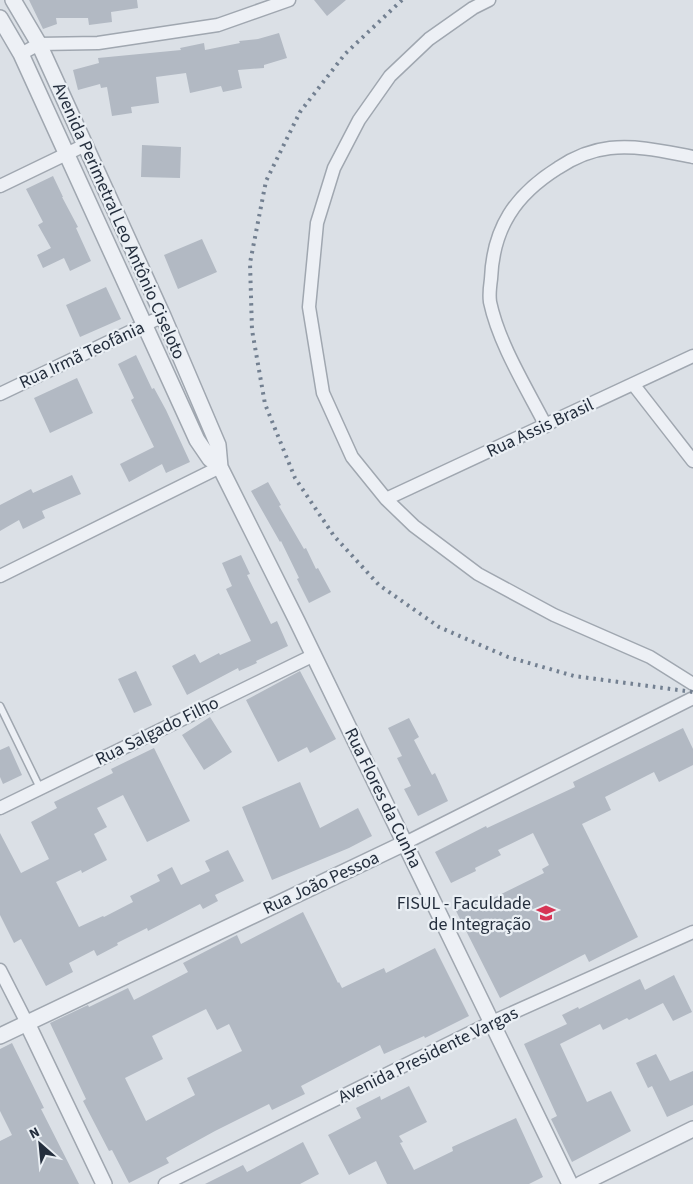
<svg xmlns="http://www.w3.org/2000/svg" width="693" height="1184" font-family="'Source Sans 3',sans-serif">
<rect width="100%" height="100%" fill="#dbe0e6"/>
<path fill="#b2b9c3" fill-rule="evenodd" d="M29,0H137L138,8L111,12L112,22L89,25L88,18H56L57,24L43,29Z
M314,0H346L327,16Z
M279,33L287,58L264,65V68L238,70L242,88L223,92L221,86L190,93L186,73L156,77L159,103L131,107L132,113L112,116L107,87L101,88L100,84L78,90L73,70L99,63L98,58L181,50L180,48L204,43L205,50L240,43L239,41L258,39Z
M142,145L181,147L180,178L141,177Z
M53,176L63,197H62L78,227L76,228L91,261L70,271L64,258L43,268L37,255L51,248L38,225L43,222L26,189Z
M202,239L217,272L178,289L164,255Z
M106,287L121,319L80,337L66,305Z
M136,355L152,389L154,388L166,410L190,462L166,473L162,464L129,482L120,464L154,447L131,400L134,398L118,364Z
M77,378L93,413L50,433L34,398Z
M72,475L81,494L42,511L45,518L23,529L19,520L0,531V505L31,489L33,493Z
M268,482L281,505L279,506L304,549L306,548L316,569L318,568L331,592L309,603L297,579L299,578L281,541L280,542L251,491Z
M241,555L250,574L247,575L271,624L277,621L288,646L256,661L257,663L239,671L238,668L187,695L172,666L195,654L200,663L219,653L220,655L251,641L226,589L232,586L222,563Z
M136,671L152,705L134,713L118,679Z
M300,671L336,739L310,753L307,747L278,762L246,700Z
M210,717L232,752L204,770L182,735Z
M409,718L419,737L414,740L432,775L435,773L448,801L418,816L404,789L411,786L397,758L402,756L388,728Z
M683,728L693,749V765L659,782L654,772L605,797L611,810L582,824L638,937L589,962L585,954L500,998L456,911L482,898L485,902L544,873L542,869L549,865L533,833L498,850L501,855L475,868L476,871L451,883L435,852L486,826L487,828L575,787L573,782Z
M9,746L22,775L3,784L0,777V750Z
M154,748L190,821L147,842L123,795L97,808L107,827L94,834L107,860L82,873L81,870L56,882L79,927L103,916L104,917L133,902L130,896L160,881L157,875L172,867L181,885L210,871L205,861L228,850L244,881L215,895L218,901L203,909L200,904L148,931L147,928L117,943L118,945L97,956L94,950L69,963L73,972L46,986L21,939L14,943L0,915V833L21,873L49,859L31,822L57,808L54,802L113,773L111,769Z
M300,782L320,828L358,808L372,836L349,848L272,880L242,807Z
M303,912L338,983L339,982L342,988L384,968L386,973L435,948L469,1016L425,1038L424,1036L384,1054L380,1045L301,1086L305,1094L272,1110L269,1104L215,1131L166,1158L169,1163L129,1183L112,1150L109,1151L83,1101L86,1099L50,1023L88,1005L89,1007L128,988L134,1000L188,972L183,963L237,935L241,944ZM206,1009L217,1030L229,1024L242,1051L187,1078L195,1095L146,1121L125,1078L163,1059L152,1036Z
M674,975L692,1012L673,1021L663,1003L629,1020L627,1018L603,1030L600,1024L560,1044L587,1102L611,1091L631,1131L572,1162L551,1119L557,1116L524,1044L567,1024L562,1015L578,1007L579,1009L640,979L645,990Z
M12,1043L44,1108L41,1109L79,1184H0V1141L12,1135L0,1111V1049Z
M656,1054L670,1081L693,1071V1105L667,1117L652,1086L648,1088L636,1063Z
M409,1086L427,1122L399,1136L403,1142L400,1143L414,1170L453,1151L452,1147L516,1118L543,1177L529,1184H387L376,1161L349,1175L328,1135L361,1118L356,1108L380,1096L381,1100Z
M303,1142L319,1174L300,1184H205L243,1165L247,1172Z"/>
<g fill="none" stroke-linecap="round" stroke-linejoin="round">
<g stroke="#a0a7b0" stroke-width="9">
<path id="service" d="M0,706L40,788"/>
</g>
<g stroke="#a0a7b0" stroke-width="15">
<path id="minor" d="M489,0L473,8L429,39L390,76L359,120L334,168L317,223L309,307L323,393L352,457L386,499L414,526L478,574L554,615L650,657L693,684
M21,54L39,44L98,43L218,25L289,0
M0,186L85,145
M633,384L693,461
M0,394L163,316
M546,426C526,387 499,344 490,302C489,295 490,286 491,279C493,228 515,195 558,168C573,158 592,150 610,148C639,145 666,152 693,157
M386,499L693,356
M0,576L220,467
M0,808L314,655
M405,843L693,698
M0,970L27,1023
M165,1184L492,1022L693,932"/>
</g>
<g stroke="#a0a7b0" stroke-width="18">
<path id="tertiary" d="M13,0L39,44L163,316L218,445L220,467L297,621L570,1184
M0,18L21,54L197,440L210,459L220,467
M27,1023L104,1184
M0,1036L405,843
M581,1184L693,1129"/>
</g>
<use href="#service" stroke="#edf0f5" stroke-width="6"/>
<use href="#minor" stroke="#edf0f5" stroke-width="12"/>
<use href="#tertiary" stroke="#edf0f5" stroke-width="15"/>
<path stroke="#738091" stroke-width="4" stroke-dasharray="2.5 5" stroke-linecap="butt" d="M402,0L345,54L300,112L266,181L250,263L252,330L265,404L295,478L334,536L379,585L439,627L508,657L574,676L693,692"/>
</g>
<defs>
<g id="university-bare" transform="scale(1.5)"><path d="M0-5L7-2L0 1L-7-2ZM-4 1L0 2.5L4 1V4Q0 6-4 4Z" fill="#d63555" stroke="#eaeff4" stroke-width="2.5" paint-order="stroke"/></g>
</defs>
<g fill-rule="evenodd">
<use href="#university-bare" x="546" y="913"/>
</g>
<g text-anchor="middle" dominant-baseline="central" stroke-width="4.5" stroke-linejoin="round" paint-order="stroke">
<g font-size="18" fill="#242e3d" stroke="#eaeff4">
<text transform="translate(119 221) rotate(66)">Avenida Perimetral Leo Antônio Ciseloto</text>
<text transform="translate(82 355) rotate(-25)">Rua Irmã Teofânia</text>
<text transform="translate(540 428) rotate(-25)">Rua Assis Brasil</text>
<text transform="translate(157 731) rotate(-26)">Rua Salgado Filho</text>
<text transform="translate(383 798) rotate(64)">Rua Flores da Cunha</text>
<text transform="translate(321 883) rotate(-25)">Rua João Pessoa</text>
<text transform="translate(428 1055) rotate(-26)">Avenida Presidente Vargas</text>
</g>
<g font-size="18" fill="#242e3d" stroke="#eaeff4" text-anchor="end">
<text x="531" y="903">FISUL - Faculdade<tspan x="531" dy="21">de Integração</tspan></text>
</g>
</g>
<g transform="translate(40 1144) rotate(333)" stroke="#eaeff4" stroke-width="4" paint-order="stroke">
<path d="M0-4L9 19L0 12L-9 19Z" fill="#242e3d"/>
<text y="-8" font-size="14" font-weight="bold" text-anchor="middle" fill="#242e3d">N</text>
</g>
</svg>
